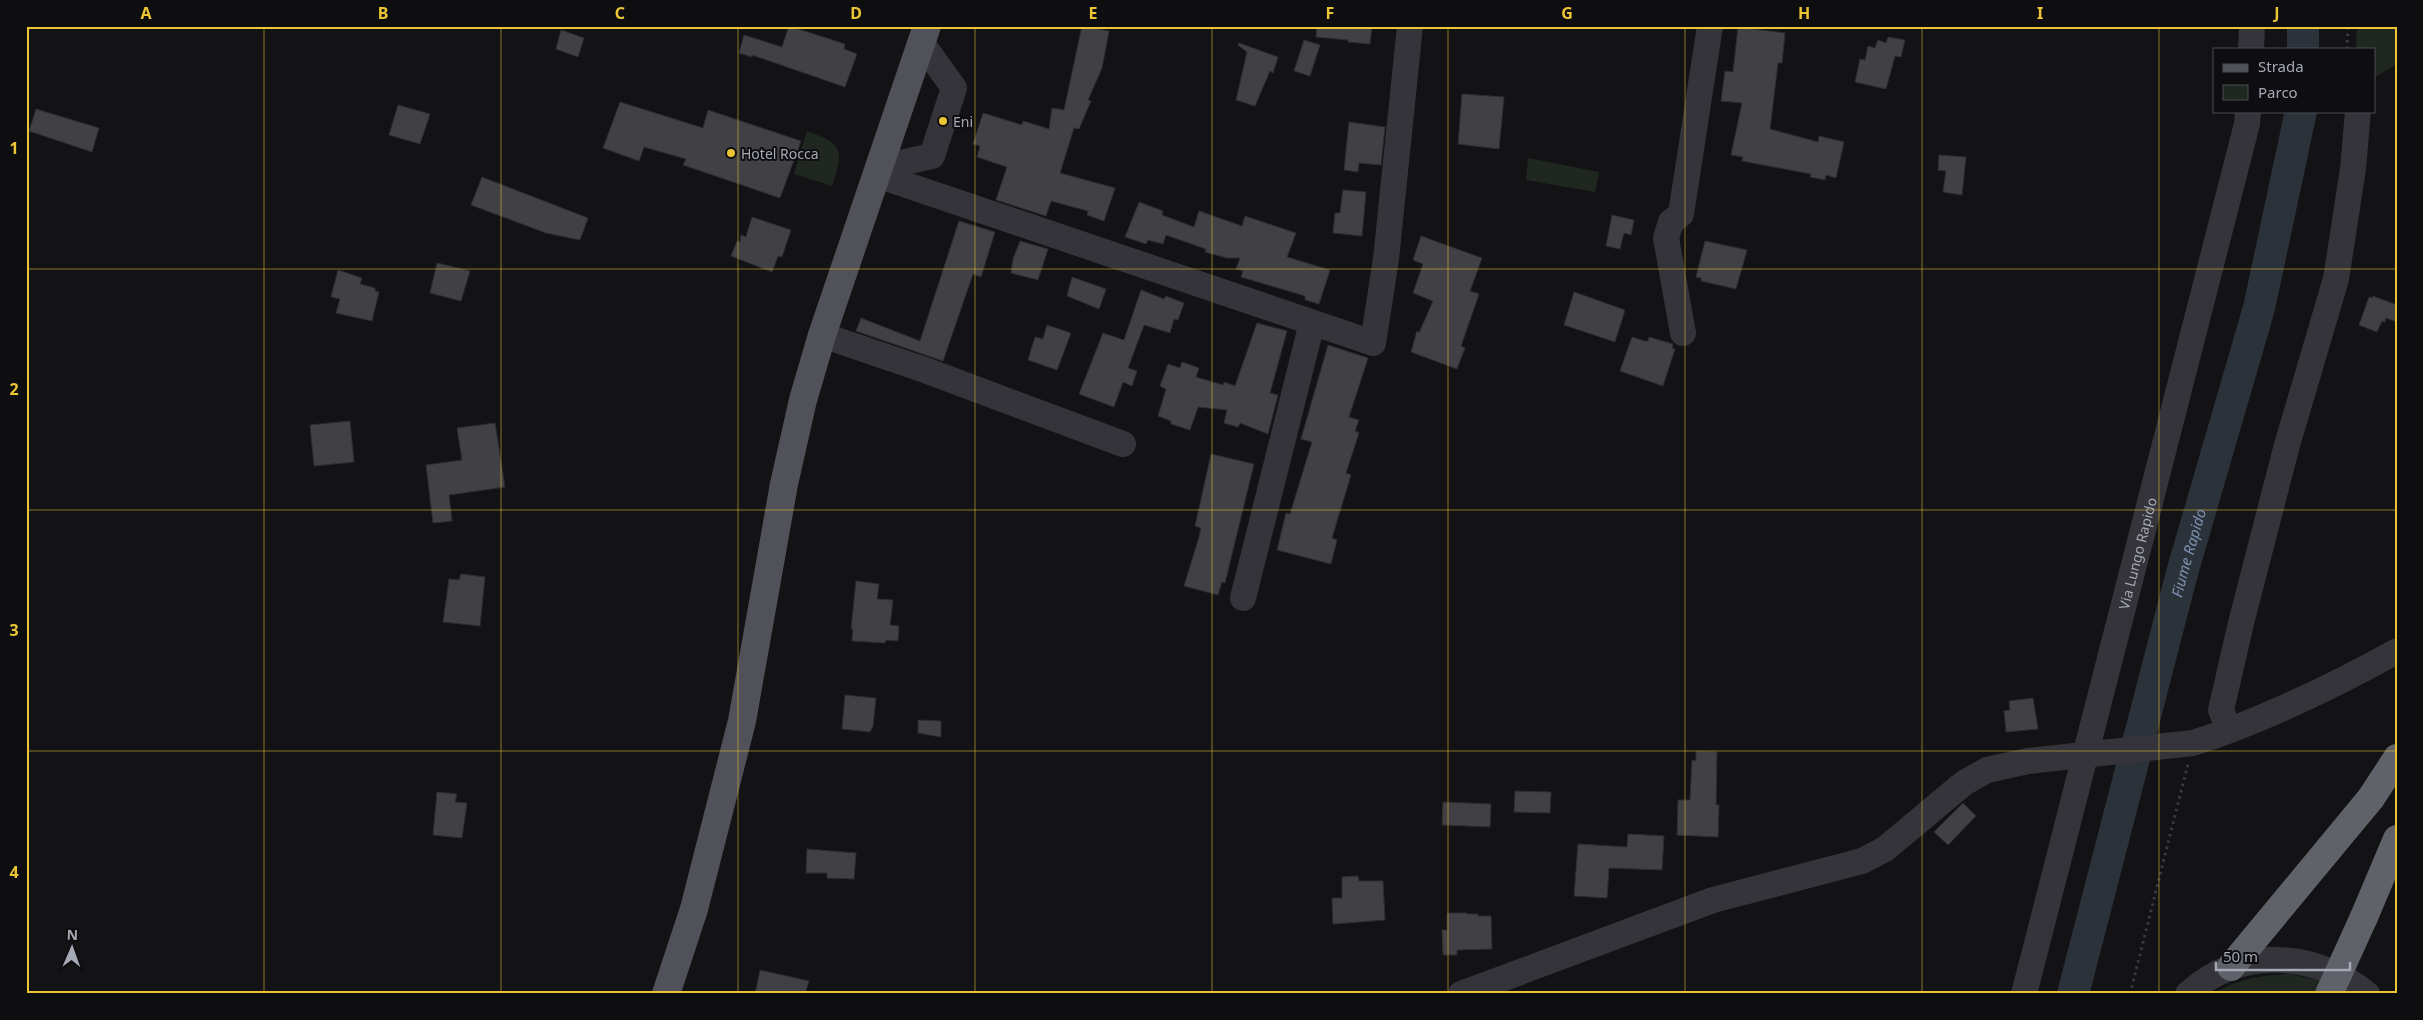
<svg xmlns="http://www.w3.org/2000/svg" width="2423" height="1020" font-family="'Noto Sans',sans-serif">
<rect width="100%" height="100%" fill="#131315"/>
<path fill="#202721" d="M2357,26H2397V64L2374,78V49H2356Z
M807,131C844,144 844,150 832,186L794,174Z
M1528,158L1599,172L1595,192L1526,180Z
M2290,974L2320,981L2345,994H2213C2238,979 2261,975 2290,974Z"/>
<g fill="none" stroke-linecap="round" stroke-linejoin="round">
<g stroke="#2c323a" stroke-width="32">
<path d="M2303,49V26"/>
<path id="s1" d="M2073,994L2182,573L2259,308L2301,111"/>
</g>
</g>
<path fill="#404045" stroke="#2e2d31" d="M789,26L845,44L844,49L857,54L845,87L752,55V57L739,53L744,35L782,47Z
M1082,26L1109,31L1102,68L1088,100L1091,101L1079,129L1074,128L1060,173L1115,188L1104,221L1087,215L1088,211L1051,201L1046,216L996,200L1007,167L977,157L980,146L973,144L983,113L1022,125L1023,121L1049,129L1052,108L1064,110Z
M1317,26H1372L1370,44L1348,42V40L1316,37Z
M1738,27L1785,33L1782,63H1778L1770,129L1818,142L1819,136L1844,142L1836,178L1826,175L1825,180L1810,177L1811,174L1742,161L1743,157L1731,155L1742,103L1721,101L1725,71L1733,72Z
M561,30L584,38L578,57L556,49Z
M1888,37L1905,40L1901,57L1895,56L1886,89L1855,82L1860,59L1865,60L1868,46L1875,48L1878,40L1886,43Z
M1304,40L1320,45L1310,76L1294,71Z
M1239,43L1278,57L1273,73L1270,71L1255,106L1236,100L1247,52L1238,45Z
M1462,94L1504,97L1499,149L1458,144Z
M620,102L703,128L708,110L801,141L780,198L683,165L686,159L644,147L639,161L603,148Z
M398,105L430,114L420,144L389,135Z
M36,109L99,128L92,152L29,131Z
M1349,122L1385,127L1381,165L1359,163L1358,172L1344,170Z
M1939,155L1966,157L1962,195L1943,192L1946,171L1938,170Z
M482,177L588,218L580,240L546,233L471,205Z
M1343,190L1366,192L1362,236L1333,233L1335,213H1340Z
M1139,202L1163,211L1162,215L1194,227L1199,211L1242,226L1245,216L1296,233L1287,257L1330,270L1319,304L1305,300V296L1241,277L1243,271L1236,269L1240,258H1227L1205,252L1206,249L1166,235L1163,244L1148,240L1146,244L1125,237Z
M1612,215L1634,220L1631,235L1624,233L1620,249L1606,246Z
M752,217L791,230L782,257L778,256L772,272L731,256L737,241L740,242L741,235L746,237Z
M959,221L995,232L981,277L973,274L943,361L856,331L861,318L920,341Z
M1421,236L1482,258L1470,291L1479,294L1461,346L1465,348L1457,369L1411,352L1417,331L1419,333L1433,301L1413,293L1423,264L1413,260Z
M1020,241L1048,249L1038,280L1011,273L1013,259Z
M1705,241L1747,250L1736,289L1701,281V278L1696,277Z
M437,263L470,271L461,301L430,293Z
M338,270L362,278L360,284L375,288V291L379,292L372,321L336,313L340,299L331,297Z
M1072,277L1106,289L1099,309L1067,296Z
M1141,290L1164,299L1166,296L1184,303L1178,320L1174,319L1170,333L1144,325L1128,368L1137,371L1132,386L1123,382L1114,407L1079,394L1103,333L1124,340Z
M1574,292L1625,310L1615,342L1564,325Z
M2373,296L2397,305V322L2386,318L2385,322L2382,321L2377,332L2359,325L2369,297L2372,298Z
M1257,323L1287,331L1270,393L1278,395L1268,434L1240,423L1238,427L1224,423L1227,410L1198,407L1190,430L1171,424V421L1158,416L1166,389L1160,386L1168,364L1180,368L1182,362L1199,368L1196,377L1223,385L1224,382L1235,386Z
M1047,325L1071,333L1057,370L1028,360L1035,337L1043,339Z
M1632,337L1645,341H1648L1649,337L1673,344L1672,348L1675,349L1663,386L1620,371Z
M1328,345L1368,358L1349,417L1359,420L1355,431L1359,433L1346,473L1351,475L1332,538L1337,540L1331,564L1277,550L1286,513L1290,514L1312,442L1301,439Z
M350,421L354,462L314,466L310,425Z
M495,423L505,487L449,495L452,521L433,523L426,465L462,460L457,428Z
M1211,454L1254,464L1225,583L1222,582L1218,595L1184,586L1199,537L1201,528L1195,526Z
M461,574L485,577L480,626L443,622L449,579L459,580Z
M856,581L879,584L877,599L893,600L890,625L899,626L898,641L886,640L885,643L852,641L853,629H851Z
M845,695L876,698L873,726L870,732L842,729Z
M2033,698L2038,729L2006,732L2004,711L2010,710L2009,701Z
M918,720L941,721V737L918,733Z
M1696,751L1717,752L1716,805H1719L1718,837L1677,835L1678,800H1690L1692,760L1696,761Z
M1515,791L1551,792L1550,813L1514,812Z
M437,792L457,794L455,802L467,803L462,838L433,835Z
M1443,802L1491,804L1490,827L1442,825Z
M1963,803L1976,816L1948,845L1934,832Z
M1628,834L1664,836L1662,870L1609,868L1607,898L1574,896L1578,844L1627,847Z
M807,849L856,853L854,879L827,878V873H806Z
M1358,876L1359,881H1383L1385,920L1333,924L1332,898H1342V877Z
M1447,913H1467V914H1478V916H1491L1492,949L1457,950V955H1443L1442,930H1447Z
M760,970L809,981L805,994H755Z"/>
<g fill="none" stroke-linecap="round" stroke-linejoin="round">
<path stroke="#3a3b41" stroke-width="3" stroke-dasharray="2.5 4" stroke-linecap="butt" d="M2347,49L2348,26
M2130,994L2188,764"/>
<g stroke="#34343a" stroke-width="26">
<path d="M2251,49L2252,26"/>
<path d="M879,168L932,156L954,88L921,42"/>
<path d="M877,175L1373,343L1386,259L1410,26"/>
<path d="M1683,333L1666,238L1671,222L1681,214L1710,26"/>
<path d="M822,335L925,370L1123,444"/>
<path d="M1243,598L1312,323"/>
<path d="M2229,730L2221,710L2242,619L2287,445L2336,279L2353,169L2358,111"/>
<path d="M1461,994L1713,900L1862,861L1885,849L1964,783L1987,770L2028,761L2193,743C2264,720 2332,687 2397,651"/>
<path id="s2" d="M2024,994L2247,124L2248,111"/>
<path d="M2188,994C2240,946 2314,951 2367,994"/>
</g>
<path stroke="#505159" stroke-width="28" d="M666,994L694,909L742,721L784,484L803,400L822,335L927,26"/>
<path stroke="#60626a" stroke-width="28" d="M2364,917L2397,839
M2231,967L2371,798L2397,758"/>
<path stroke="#60626a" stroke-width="28" d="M2329,994L2364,917"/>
</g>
<path fill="none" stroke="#ebc535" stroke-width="1" stroke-opacity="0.55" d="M264,26V994M501,26V994M738,26V994M975,26V994M1212,26V994M1448,26V994M1685,26V994M1922,26V994M2159,26V994M26,269H2397M26,510H2397M26,751H2397"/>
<g fill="#ebc535" stroke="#0e0e10" stroke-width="2">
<circle cx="943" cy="121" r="5"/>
<circle cx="731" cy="153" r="5"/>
</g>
<g text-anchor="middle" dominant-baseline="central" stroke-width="4" stroke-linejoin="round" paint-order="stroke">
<g font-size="14" fill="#a5a8b5" stroke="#0e0e10" text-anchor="start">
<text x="953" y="121">Eni</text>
<text x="741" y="153">Hotel Rocca</text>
</g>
<g font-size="14" fill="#a5a8b5" stroke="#0e0e10">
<text stroke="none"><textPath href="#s2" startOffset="455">Via Lungo Rapido</textPath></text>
</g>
<g font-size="15" font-style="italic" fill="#7d91af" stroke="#0e0e10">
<text stroke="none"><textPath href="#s1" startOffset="456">Fiume Rapido</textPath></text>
</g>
</g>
<rect width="2423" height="1020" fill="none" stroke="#0e0e10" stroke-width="55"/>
<rect x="2213" y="48" width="162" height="65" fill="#0e0e10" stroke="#4a4c52"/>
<rect x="2223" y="64" width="25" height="8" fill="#505159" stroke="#4a4c52"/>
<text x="2258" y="72" font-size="15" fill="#a5a8b5">Strada</text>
<rect x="2223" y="85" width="25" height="15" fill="#202721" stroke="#4a4c52"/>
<text x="2258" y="98" font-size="15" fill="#a5a8b5">Parco</text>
<g transform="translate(72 948) rotate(2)" stroke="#0e0e10" stroke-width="4" paint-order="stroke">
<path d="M0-4L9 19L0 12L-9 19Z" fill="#a5a8b5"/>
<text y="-8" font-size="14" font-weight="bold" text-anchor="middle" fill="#a5a8b5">N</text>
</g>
<path d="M2216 962v8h134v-8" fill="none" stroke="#a5a8b5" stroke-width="2.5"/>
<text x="2223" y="962" font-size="15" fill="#a5a8b5" stroke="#0e0e10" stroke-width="4" paint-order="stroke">50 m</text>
<rect x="28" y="28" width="2368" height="964" fill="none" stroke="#ebc535" stroke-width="2"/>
<g font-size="16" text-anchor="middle" font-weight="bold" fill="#ebc535">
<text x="146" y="19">A</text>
<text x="383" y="19">B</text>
<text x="620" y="19">C</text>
<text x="856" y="19">D</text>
<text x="1093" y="19">E</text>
<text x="1330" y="19">F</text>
<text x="1567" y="19">G</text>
<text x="1804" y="19">H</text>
<text x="2040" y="19">I</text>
<text x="2277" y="19">J</text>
<text x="14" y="154">1</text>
<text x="14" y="395">2</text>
<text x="14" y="636">3</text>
<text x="14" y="878">4</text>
</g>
</svg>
